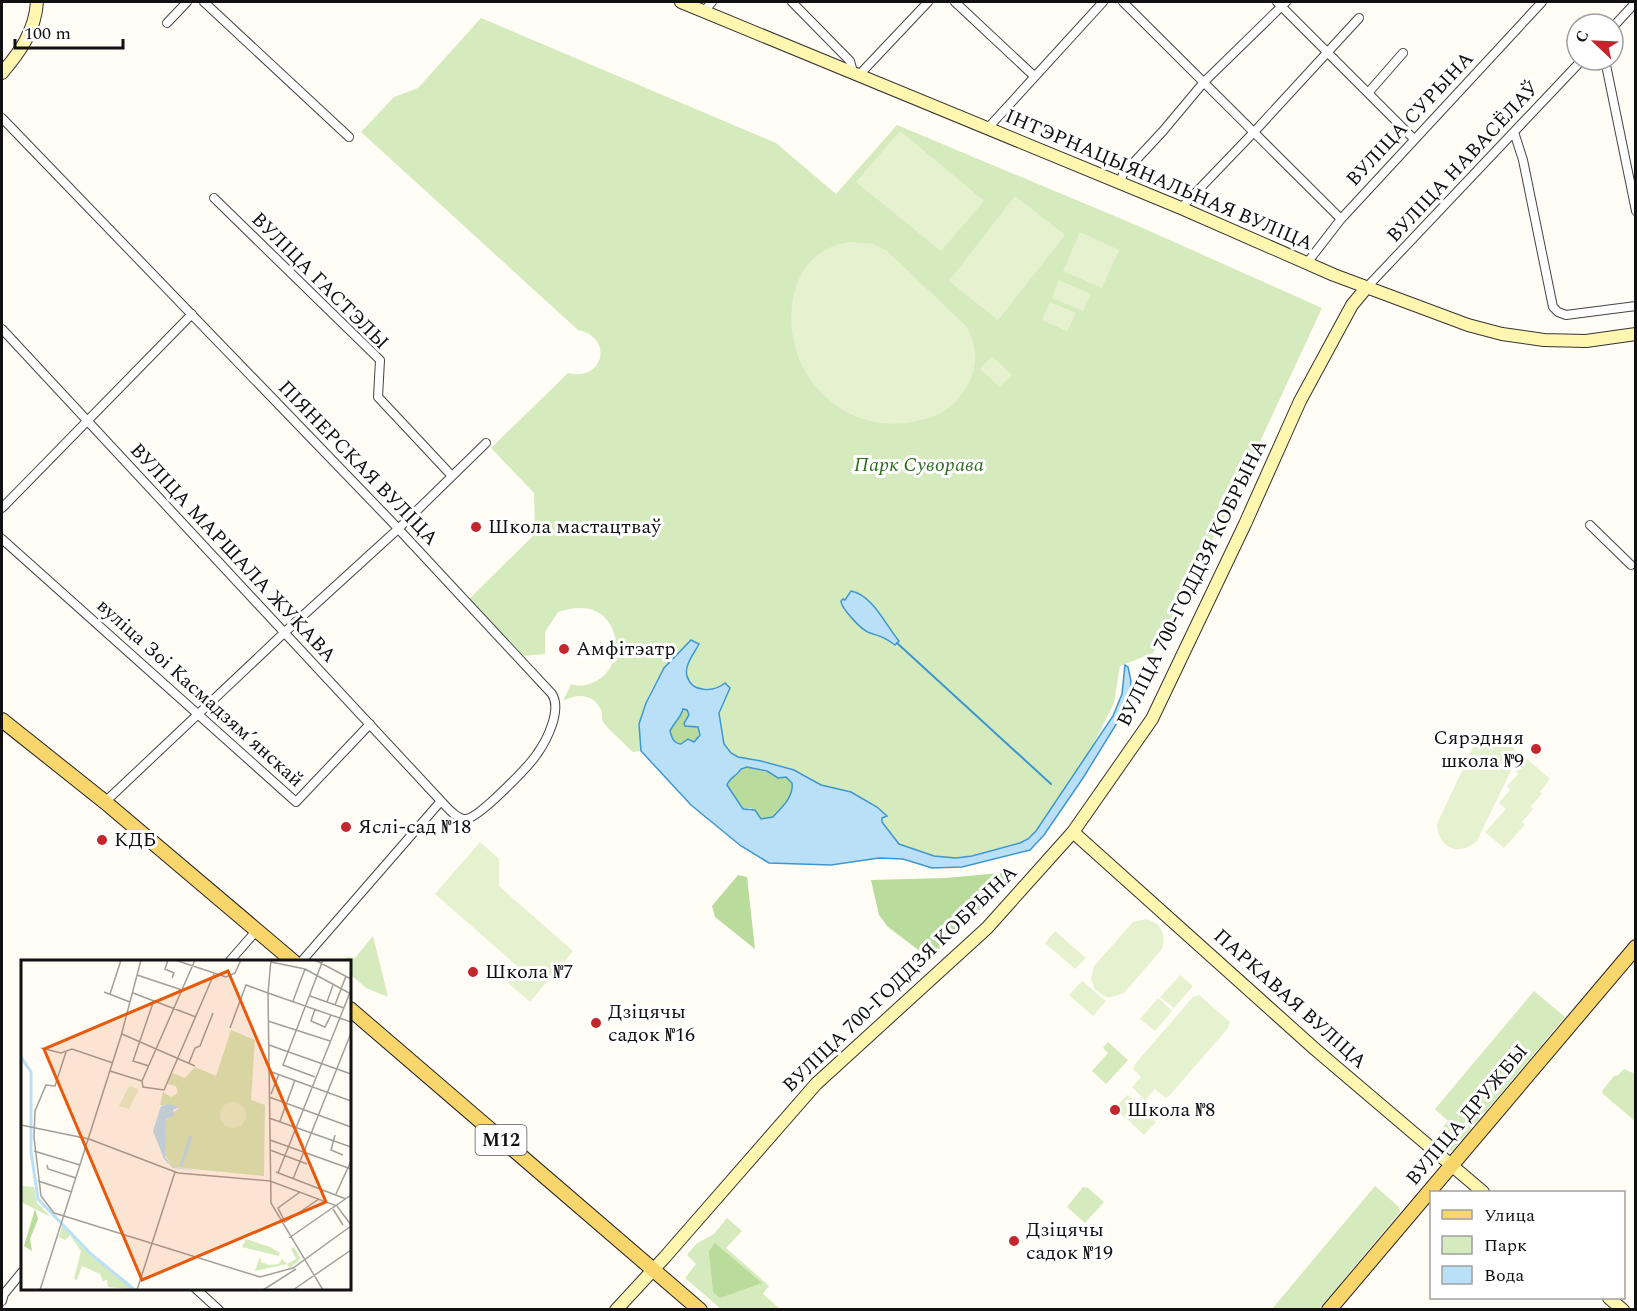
<svg xmlns="http://www.w3.org/2000/svg" width="1637" height="1311" font-family="Spectral,serif">
<rect width="100%" height="100%" fill="#fffdf5"/>
<path fill="#d5ebbd" d="M481,18L776,143L836,194L897,125L1136,225L1322,308L1232,502L1153,653L1120,666L1114,703L1088,755L1036,831L1028,839L1020,843L972,856L956,858L934,856L899,844L882,822V818L886,816L877,807L851,792L821,785L803,774L761,761L738,757L731,753L724,744L719,713L730,688C710,683 704,698 687,677L688,665L699,645L691,640C659,668 634,708 641,751L633,752C627,746 607,728 603,722C601,717 603,712 600,708C592,693 576,694 563,701L571,684C577,686 582,686 589,684C630,671 622,608 581,608C573,608 565,610 558,612L545,632V654L523,656L469,599L535,534L534,493L491,448L568,373C604,382 614,337 578,330L361,132L394,97L418,88Z
M373,936L388,997L366,988L350,974V962L343,961L347,957L355,958Z
M1534,991L1565,1017L1453,1150C1443,1156 1437,1149 1430,1143L1448,1121L1435,1109Z
M1108,1042L1128,1060L1106,1084L1092,1071L1108,1053L1103,1048Z
M1624,1069L1635,1074V1121L1603,1094L1602,1091L1614,1076L1618,1075Z
M1375,1186L1399,1207L1400,1212L1396,1217L1319,1309H1272Z
M1083,1187L1088,1188L1104,1202L1085,1223L1067,1207Z
M727,1218L742,1231L726,1248L769,1286L763,1294L780,1309H721L685,1278L696,1264L687,1255L696,1244L714,1234Z"/>
<path fill="#b9dc9c" d="M682,709L687,710L691,727H698L700,730L697,740L681,744L673,741L670,731L676,720L679,718Z
M747,767L786,777L792,783C794,797 781,807 773,817L761,819L751,808L743,809L727,785C729,778 737,776 741,769Z
M1012,872L1013,877L964,926L929,958L888,927L879,915L871,880L945,878Z
M738,875L747,877L755,949L715,917L712,906Z
M715,1243L762,1283L720,1298L713,1292L709,1251Z"/>
<path fill="#e6f2cf" d="M900,131L984,201L941,251L856,182Z
M1015,196L1065,235L998,320L949,281Z
M1080,232L1119,250L1102,288L1063,271Z
M850,242L873,244L886,250L966,326C976,342 978,360 971,378C962,399 947,413 925,419C849,442 780,377 793,299C799,267 818,247 850,242Z
M1059,280L1091,294L1083,311L1052,298Z
M1050,302L1076,313L1067,331L1042,320Z
M992,356L1012,375L1000,387L980,369Z
M1489,733C1506,733 1516,743 1516,760L1477,841C1459,857 1438,848 1437,824L1476,741Z
M1525,757L1550,779L1540,792L1542,794L1530,807L1533,809L1522,822L1525,825L1504,848L1485,832L1506,809L1499,803L1510,790L1507,786L1518,774L1514,769Z
M480,842L499,859V886L573,951L530,1002L508,983L516,965L435,894Z
M1146,919C1161,923 1167,934 1162,949L1124,993L1112,997H1106L1095,990L1091,978L1094,966L1133,922Z
M1055,931L1086,958L1075,969L1045,943Z
M1180,975L1193,986L1174,1008L1160,997Z
M1082,981L1106,1001L1093,1016L1069,995Z
M1199,995L1230,1022L1228,1028L1170,1095L1166,1098L1155,1089L1145,1100L1132,1087L1141,1077L1133,1069L1135,1064L1193,997Z
M1158,998L1172,1011L1155,1031L1140,1019Z
M1127,1095L1156,1122L1144,1135L1115,1108Z"/>
<path fill="#b9e0f7" stroke="#3f96cf" stroke-width="1.5" fill-rule="evenodd" d="M851,591C873,595 886,626 899,641L895,645C884,637 882,637 870,633C862,631 841,608 841,601L843,599L845,600Z
M691,640L699,644C694,654 684,665 687,676C692,693 714,692 725,683L730,688L719,713L724,744L731,753L738,757L761,761L794,770L821,785L851,792L877,807L887,816L882,818V822L899,844L934,856L956,858L972,856L1020,843L1028,839L1036,831L1113,716L1122,694L1125,665L1128,667L1131,681L1130,694L1117,723L1083,778L1044,835L1030,850L962,867L932,868L903,859L879,858L831,865L769,863L741,846L691,805L641,751L639,724L646,703L664,668ZM683,709L687,710L689,715L684,723L685,726L698,727L700,735L694,742L688,739L681,744C673,743 672,738 670,731C674,722 681,718 683,709ZM747,767L767,771L778,778L786,777L792,783C794,797 781,808 773,817L761,819L755,810L743,809L727,785C729,778 737,776 741,769Z"/>
<g fill="none" stroke-linecap="round" stroke-linejoin="round">
<path stroke="#3f96cf" stroke-width="2" d="M897,643L1051,784"/>
<g stroke="#444" stroke-width="10">
<path id="street" d="M204,2L349,137
M792,2L850,61L853,72
M955,2L1034,76
M1123,2L1341,219
M1277,2L1414,139
M704,11L712,2
M167,23L187,2
M1613,27L1636,2
M1605,60L1636,211
M859,75L928,2
M1368,93L1403,53
M2,118L391,521L552,694C562,710 547,740 537,754C529,766 479,818 466,819C457,820 447,807 441,801L2,329
M987,129L1103,2
M1514,132L1523,160L1553,307L1558,312L1566,315L1636,306
M1120,183L1123,174L1163,131L1204,82L1286,2
M214,198L380,360L378,397L452,476
M1181,208L1255,131L1359,18
M1307,263L1341,219L1542,2
M1367,287L1582,60
M2,508L192,314
M1590,525L1631,565
M2,539L296,802L370,724
M105,802L285,632L398,529L486,443
M229,962L257,930
M301,962L441,801
M195,1288L219,1310
M2,1301L4,1294L22,1272"/>
</g>
<g stroke="#333" stroke-width="14">
<path id="secondary" d="M681,2L1181,208L1334,275L1468,325L1502,334L1544,340L1586,341L1636,334
M2,73C20,52 35,31 37,2
M1073,832L1316,1050L1483,1192
M1609,1298L1623,1310
M616,1310L665,1257L816,1084L987,928L1073,832L1152,719L1245,524L1300,401L1352,305L1367,287"/>
</g>
<g stroke="#222" stroke-width="16">
<path id="primary" d="M2,720L105,802L294,962
M350,1009L700,1310
M1329,1310L1636,947"/>
</g>
<use href="#street" stroke="#fff" stroke-width="8"/>
<use href="#secondary" stroke="#fff6b0" stroke-width="12"/>
<use href="#primary" stroke="#f9d66b" stroke-width="14"/>
</g>
<g fill="#c4262e" stroke="#fff" stroke-width="2">
<circle cx="476" cy="527" r="6"/>
<circle cx="564" cy="649" r="6"/>
<circle cx="1536" cy="749" r="6"/>
<circle cx="346" cy="827" r="6"/>
<circle cx="102" cy="840" r="6"/>
<circle cx="473" cy="972" r="6"/>
<circle cx="596" cy="1023" r="6"/>
<circle cx="1115" cy="1110" r="6"/>
<circle cx="1014" cy="1241" r="6"/>
</g>
<g text-anchor="middle" dominant-baseline="central" stroke-width="6" stroke-linejoin="round" paint-order="stroke">
<rect fill="#fff" stroke="#585858" stroke-width="1.5" x="475.5" y="1125" width="51" height="30" rx="4.5"/>
<g font-size="18" font-weight="bold" fill="#111">
<text x="501" y="1140">М12</text>
</g>
<g font-size="20" fill="#111" stroke="#fff">
<text transform="translate(1410 119) rotate(-47)">ВУЛІЦА СУРЫНА</text>
<text transform="translate(1463 162) rotate(-47)">ВУЛІЦА НАВАСЁЛАЎ</text>
<text transform="translate(1159 180) rotate(23)">ІНТЭРНАЦЫЯНАЛЬНАЯ ВУЛІЦА</text>
<text transform="translate(320 281) rotate(45)">ВУЛІЦА ГАСТЭЛЫ</text>
<text transform="translate(358 463) rotate(46)">ПІЯНЕРСКАЯ ВУЛІЦА</text>
<text transform="translate(233 553) rotate(47)">ВУЛІЦА МАРШАЛА ЖУКАВА</text>
<text transform="translate(1192 583) rotate(-64)">ВУЛІЦА 700-ГОДДЗЯ КОБРЫНА</text>
<text transform="translate(200 693) rotate(42)">вуліца Зоі Касмадзямʼянскай</text>
<text transform="translate(900 979) rotate(-44)">ВУЛІЦА 700-ГОДДЗЯ КОБРЫНА</text>
<text transform="translate(1290 999) rotate(42)">ПАРКАВАЯ ВУЛІЦА</text>
<text transform="translate(1467 1115) rotate(-50)">ВУЛІЦА ДРУЖБЫ</text>
</g>
<g font-size="20" font-style="italic" fill="#2f6b1f" stroke="#fff">
<text x="919" y="465">Парк Суворава</text>
</g>
<g font-size="20" fill="#111" stroke="#fff" text-anchor="start">
<text x="488" y="527">Школа мастацтваў</text>
<text x="576" y="649">Амфітэатр</text>
<text x="1524" y="738" text-anchor="end">Сярэдняя<tspan x="1524" dy="23">школа №9</tspan></text>
<text x="358" y="827">Яслі-сад №18</text>
<text x="114" y="840">КДБ</text>
<text x="485" y="972">Школа №7</text>
<text x="608" y="1012">Дзіцячы<tspan x="608" dy="23">садок №16</tspan></text>
<text x="1127" y="1110">Школа №8</text>
<text x="1026" y="1230">Дзіцячы<tspan x="1026" dy="23">садок №19</tspan></text>
</g>
</g>
<g transform="translate(21 960)">
<rect width="330" height="330" fill="#fffdf5"/>
<path d="M210,70L234,80L230,140L244,145L243,216L152,207L143,194L145,160L159,147L139,145L142,132L150,137L157,133L155,126L146,124L151,113L164,118L174,107L195,116ZM0,226L13,227L16,243L30,257L0,242ZM41,266L67,293L113,330L87,327L86,320L82,321L79,314L61,306L56,320L53,319L60,291L49,275L44,280L38,277ZM225,279L249,287L259,293L258,296L221,287ZM273,287L280,299L275,303L268,308L266,304L234,311L239,296L240,302L248,305L258,304L261,299L266,304L275,299L270,289Z" fill="#d5ebbd"/>
<path d="M14,249L17,259L9,279L11,291L3,286Z" fill="#b9dc9c"/>
<path d="M108,126L118,129L108,149L98,146ZM199 155a13 13 0 1 1 26 0a13 13 0 1 1-26 0Z" fill="#e6f2cf"/>
<path d="M147,144L159,147L152,150L154,155L145,159L144,197L152,207L179,211L152,208L143,199L132,171L140,146Z" fill="#b9e0f7"/>
<path fill="none" stroke="#b9e0f7" stroke-width="3" d="M0,97L10,112V192L17,239L70,294L114,330M160,206L170,176"/>
<path fill="none" stroke="#a09f9a" stroke-width="1.5" d="M147,0L144,9L153,13L151,18M154,0L205,17L214,13L220,0M250,0L247,33L250,243L302,330M294,0L330,19M250,2L284,9L330,34M116,15L161,30M83,32L109,42M112,33L175,57M247,33L330,62M89,34L100,0M289,36L323,48M272,41L284,9M306,42L312,25M314,45L325,16M294,49L290,61L304,67L310,55M247,61L309,81M209,68L225,25L247,33M101,74L174,106M248,85L330,114M20,88L40,93L51,89L92,103M168,103L174,88L179,86L192,53M128,106L112,101L133,40M89,111L121,121M248,111L330,141M294,117L262,105L302,0M121,121L122,127L143,130L193,14M121,121L174,0M250,134L258,114M248,137L330,167M248,158L330,187M259,161L274,120M0,165L68,179M314,175L310,190L322,195M68,179L157,213L249,221L316,246L330,265M249,180L330,209M249,190L286,204M13,191L59,205M26,205L27,209L55,218M255,212L325,239M257,213L330,30M272,219L330,73M17,221L51,232M279,232L257,248L264,262L298,239M315,234L330,201M312,249L322,265M43,256L33,253L20,236L13,177L14,151L25,125L34,126L45,92M43,256L239,317L272,308L330,266M268,278L330,235M19,330L100,76L120,0M116,330L154,212M242,330L275,309M272,330L330,290"/>
<path fill="#e8590c" fill-opacity="0.15" stroke="#e8590c" stroke-width="3" d="M207,11L305,242L121,320L23,89Z"/>
<rect width="330" height="330" fill="none" stroke="#111" stroke-width="3"/>
</g>
<rect width="1637" height="1311" fill="none" stroke="#111111" stroke-width="6"/>
<rect x="1430" y="1191" width="195" height="108" fill="#ffffff" stroke="#a0a0a0" stroke-width="1.5"/>
<rect x="1442" y="1210" width="30" height="9" fill="#f9d66b" stroke="#a0a0a0" stroke-width="1.5"/>
<text x="1484" y="1221" font-size="18" fill="#111111">Улица</text>
<rect x="1442" y="1236" width="30" height="18" fill="#d5ebbd" stroke="#a0a0a0" stroke-width="1.5"/>
<text x="1484" y="1251" font-size="18" fill="#111111">Парк</text>
<rect x="1442" y="1266" width="30" height="18" fill="#b9e0f7" stroke="#a0a0a0" stroke-width="1.5"/>
<text x="1484" y="1281" font-size="18" fill="#111111">Вода</text>
<g transform="translate(1595 42) rotate(293)"><circle r="28" fill="#ffffff" stroke="#a0a0a0" stroke-width="1.5"/>
<path d="M0-4.5L10 22L0 15L-10 22Z" fill="#c4262e"/>
<text y="-9" font-size="16" font-weight="bold" text-anchor="middle" fill="#111111">С</text>
</g>
<path d="M15 39v9h108v-9" fill="none" stroke="#111111" stroke-width="3"/>
<text x="24" y="39" font-size="18" fill="#111111" stroke="#ffffff" stroke-width="4.5" paint-order="stroke">100 m</text>
</svg>
